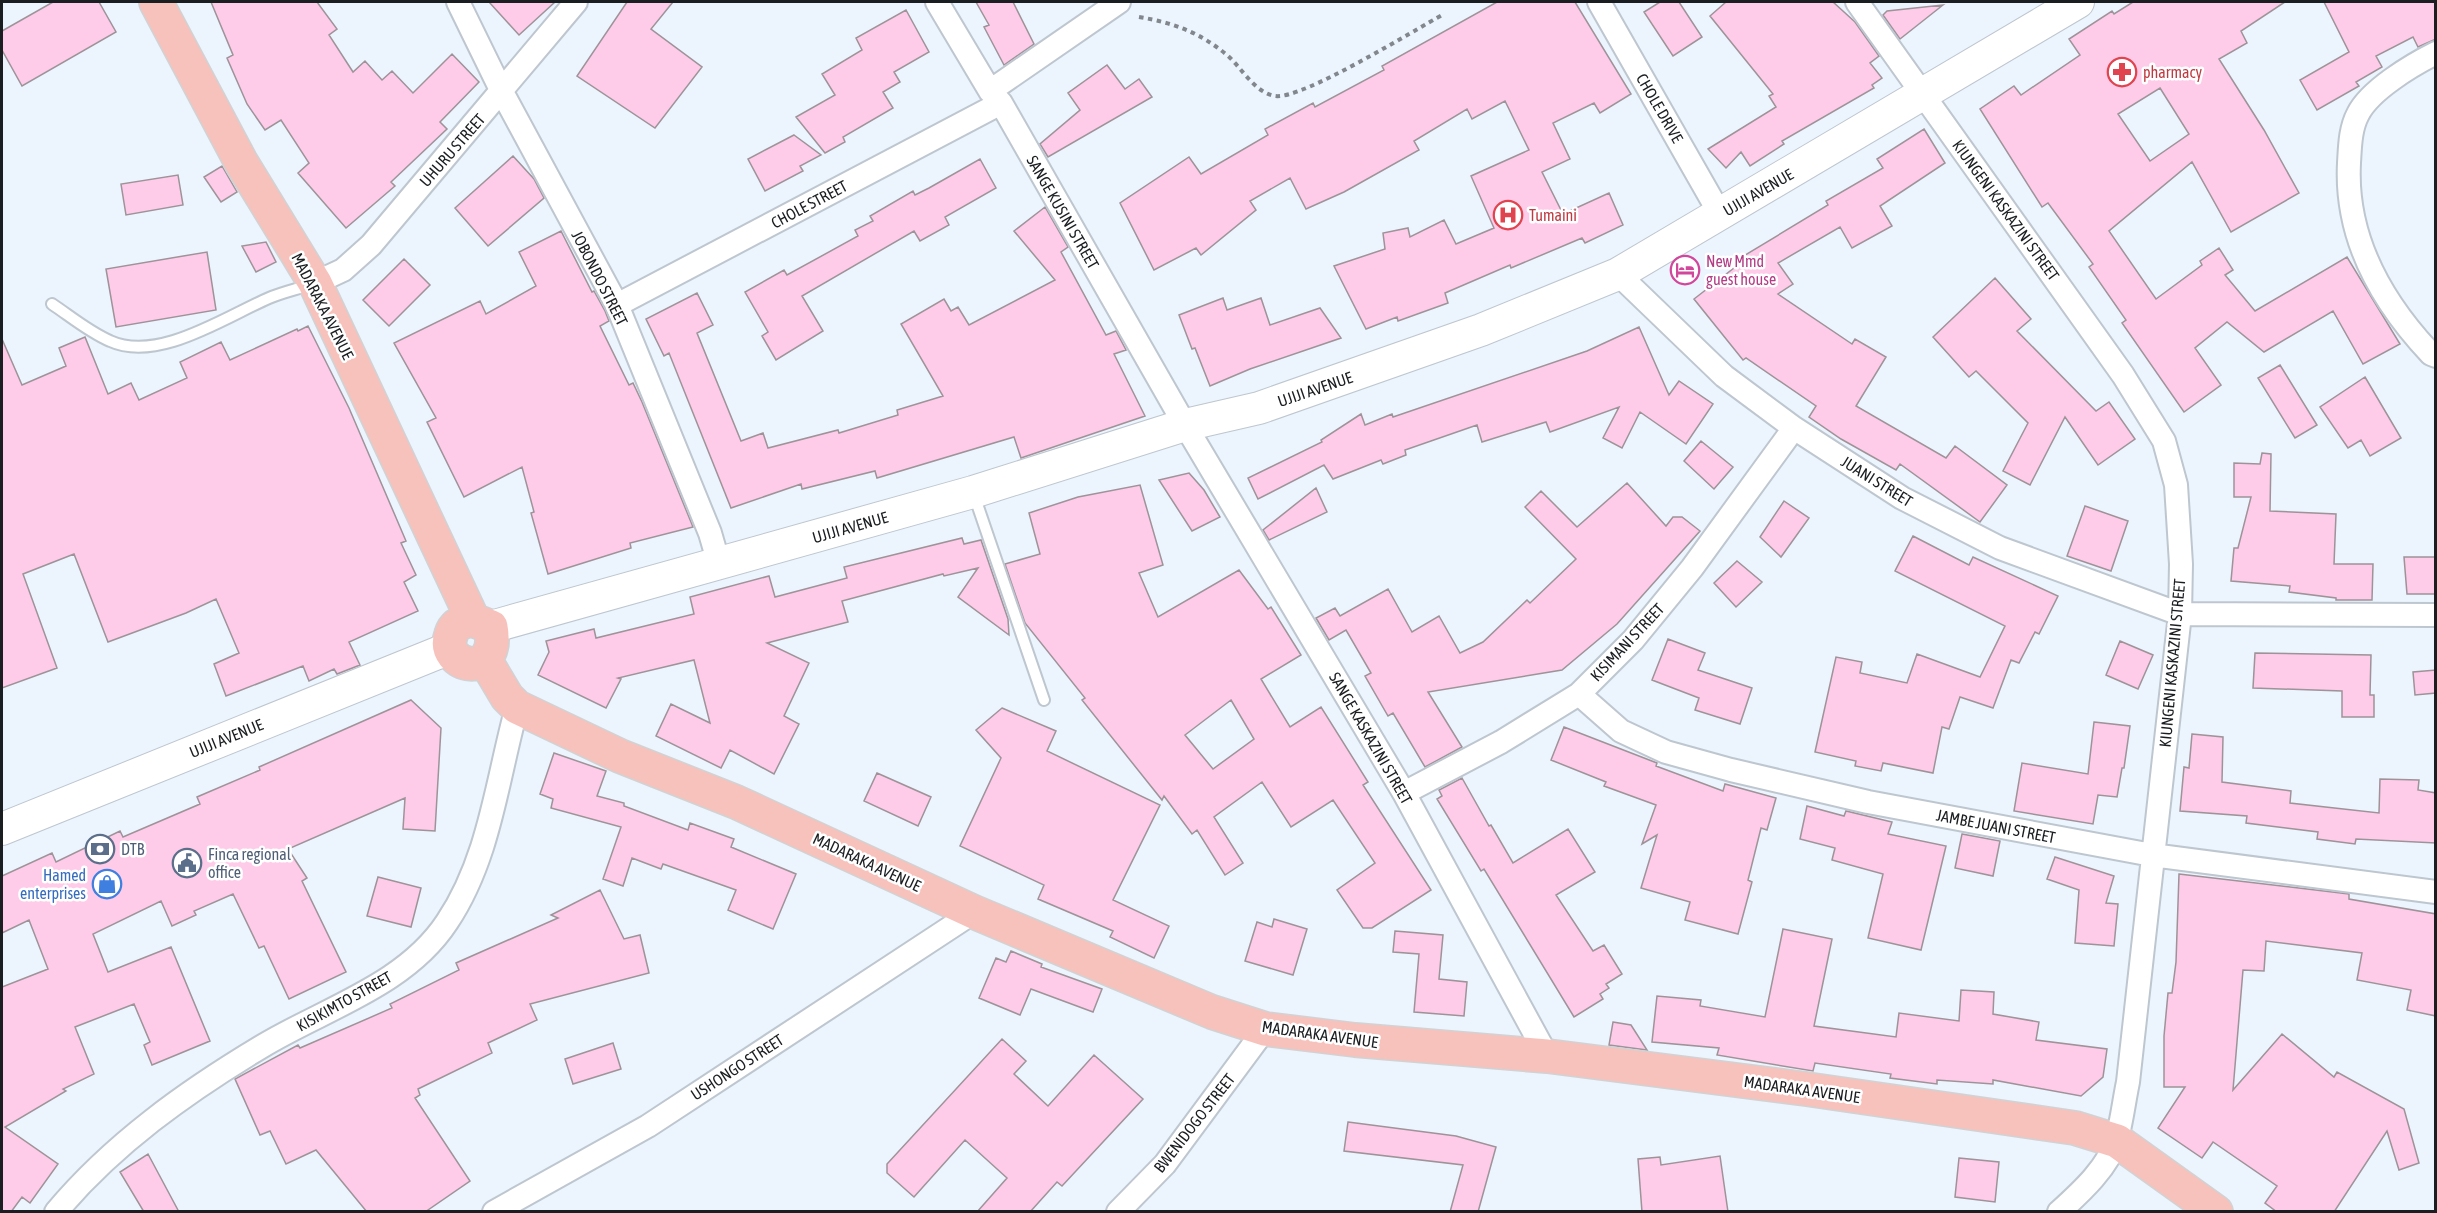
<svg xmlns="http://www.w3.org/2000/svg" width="2437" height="1213" font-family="'Asap Condensed',sans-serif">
<rect width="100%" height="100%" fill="#ecf4fd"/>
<path fill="#fecbe9" stroke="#9d9399" stroke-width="1.5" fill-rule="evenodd" d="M53,2H99L116,32L22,86L2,50V31Z
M211,2H317L337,29L329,35L353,72L365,61L382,80L392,71L413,93L452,54L479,82L440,122L447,129L391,182L395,186L346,228L298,173L309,163L281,120L265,130L247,104L227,58L233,55Z
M489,2H555L519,35Z
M627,2H673L651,29L702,67L655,128L577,76Z
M976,2H1013L1034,44L1004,65L984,27L989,25Z
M1497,2H1575L1631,94L1600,113L1594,103L1553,123L1570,159L1542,172L1563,214L1609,193L1623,225L1585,243L1582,238L1511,268L1510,265L1445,293L1448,303L1398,321L1397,317L1366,329L1334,266L1385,249L1383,233L1408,228L1410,237L1444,220L1456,244L1494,228L1471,176L1529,150L1505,101L1472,119L1467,109L1414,141L1419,150L1344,192L1306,209L1290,178L1250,201L1256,210L1201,255L1196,248L1154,270L1120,203L1189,157L1201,174L1268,135L1265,129L1313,103L1315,107L1384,70L1382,66Z
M1660,2H1679L1702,37L1673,56L1644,12Z
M1726,2H1833L1855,22L1879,56L1870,63L1882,78L1872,85L1874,88L1782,141L1784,144L1750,166L1741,152L1726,168L1708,149L1776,107L1769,96L1773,94L1710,16Z
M2133,2H2285L2241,31L2247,43L2219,59L2264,130L2299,193L2231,232L2192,162L2109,231L2156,299L2202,265L2200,261L2219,248L2233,270L2225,275L2255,311L2347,257L2400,344L2363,364L2333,311L2264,352L2227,322L2195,348L2221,385L2184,412L2122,323L2126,320L2089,267L2093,264L2048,203L2042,207L1980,109L2014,86L2021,95L2080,55L2069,39L2112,11L2114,14ZM2160,88L2189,134L2150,161L2118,114Z
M2324,2H2436V39L2418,47L2413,37L2376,56L2382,67L2356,82L2359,86L2317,110L2300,80L2349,52Z
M1943,5L1900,39L1883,15L1887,11Z
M906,10L929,52L894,72L900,82L883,92L893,108L843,137L845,142L825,153L796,117L835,95L822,74L862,50L856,38Z
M1107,65L1125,89L1139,79L1152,97L1048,157L1040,144L1080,110L1068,93Z
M1924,129L1945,163L1880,206L1892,226L1852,248L1840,227L1778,263L1793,284L1778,294L1852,344L1855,339L1886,357L1856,406L1946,458L1955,446L2007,485L1980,522L1900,464L1896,470L1841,439L1809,417L1816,406L1746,358L1743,360L1694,299L1739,264L1737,260L1828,205L1826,201L1883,168L1877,159Z
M794,135L821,155L800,166L803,171L765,191L748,159Z
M513,156L534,179L544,198L488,246L455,208Z
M980,159L996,188L945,217L949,225L920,241L914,231L802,296L823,331L776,360L762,336L768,332L745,292L784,270L787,275L858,236L855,230L873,221L870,216L913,191L915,195L929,188Z
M222,166L237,192L221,202L204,177Z
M178,175L183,205L126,215L121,184Z
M1045,207L1068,247L1061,252L1106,335L1116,331L1126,350L1114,354L1145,416L1021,458L1014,437L877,478L875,471L802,489L801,484L731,508L669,353L664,356L646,319L697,293L713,325L697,333L741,441L763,433L768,448L838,430L839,433L898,415L897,410L943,396L901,324L944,299L951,311L958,307L969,325L1055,280L1014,231Z
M561,231L592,292L594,291L605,311L609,321L600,326L629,385L633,383L642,402L693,527L630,543L631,548L548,574L531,513L534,512L522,467L464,497L427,422L436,418L394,343L480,301L486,314L536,286L519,252Z
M266,242L276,262L256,272L242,246Z
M207,252L216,310L116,327L106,269Z
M404,259L430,285L389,326L363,300Z
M1995,278L2031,319L2017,331L2096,411L2109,402L2135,439L2098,465L2065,417L2030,485L2003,471L2028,423L1976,371L1969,377L1933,337Z
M1223,298L1227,310L1261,298L1270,325L1320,308L1341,338L1250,369L1210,386L1195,348L1192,349L1179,315Z
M308,326L349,408L406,541L401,543L416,575L404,582L418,611L349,642L360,665L337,674L334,669L309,681L303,666L226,696L214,664L239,653L216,599L186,613L108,642L74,554L23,574L57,668L2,688V339L22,385L66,366L59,348L85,337L108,394L131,383L139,400L187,378L180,362L221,342L230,360L297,329L298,331Z
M1639,327L1669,395L1679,381L1713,404L1686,444L1640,412L1622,448L1603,438L1619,407L1550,432L1546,422L1482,442L1477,425L1405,450L1406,455L1383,464L1381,460L1333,479L1324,465L1258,499L1248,478L1322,442L1321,440L1361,414L1365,425L1392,414L1393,417L1587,351Z
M2280,365L2317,425L2295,438L2258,378Z
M2365,377L2401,438L2370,456L2361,440L2348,448L2320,407Z
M1701,441L1733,467L1714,489L1684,461Z
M2262,453L2271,454L2270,511L2336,514L2334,564H2373L2372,600H2336V598L2289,592L2290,586L2231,581L2234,548H2238L2251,497H2234V463L2260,464Z
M1189,473L1204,490L1220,517L1192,531L1159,480Z
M1627,483L1666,526L1673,517H1682L1700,531L1617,624L1562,670L1428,692L1462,747L1425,767L1393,713L1388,716L1365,676L1371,673L1346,630L1329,640L1316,618L1335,608L1340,616L1388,589L1412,632L1439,616L1460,653L1483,642L1527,600L1530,603L1576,559L1525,507L1541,491L1577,527Z
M1140,485L1163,565L1139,573L1158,617L1239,570L1268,609L1271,607L1301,655L1261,679L1290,727L1321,707L1368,782L1363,785L1431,890L1372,928H1363L1337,890L1375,863L1333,800L1291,827L1262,782L1214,817L1243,863L1225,875L1197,830L1192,834L1164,796L1162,800L1082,700L1085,698L1025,623L1005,564L1040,554L1029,513L1078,497ZM1231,700L1254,739L1213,769L1185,735Z
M1316,488L1327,512L1269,540L1263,530Z
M1784,501L1809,518L1781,557L1760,537Z
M2085,506L2128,521L2111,571L2067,556Z
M1913,536L1969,565L1973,557L2058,596L2039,634L2035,632L2019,663L2011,660L1993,708L1960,697L1949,729L1942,727L1933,773L1883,763L1881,771L1855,766L1856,761L1815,752L1836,657L1862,662L1860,673L1907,683L1917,654L1980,677L2005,626L1895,571Z
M962,538L964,544L981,540L1008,619L1009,635L958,597L978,568L944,576L943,574L842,601L848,622L767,643L809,663L784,716L799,724L774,774L730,750L721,768L656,736L671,704L710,723L694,660L618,678L621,679L606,708L538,675L549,652L546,641L594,629L596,638L694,614L690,597L769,576L775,597L847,578L844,567Z
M2404,557H2436V594H2407Z
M1737,561L1762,582L1736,607L1714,583Z
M1668,639L1705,653L1698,670L1752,688L1740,724L1695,710L1699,698L1652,680Z
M2120,641L2153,655L2138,689L2106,675Z
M2255,653L2371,655L2370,695H2374V717H2342V691L2253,688Z
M2436,670V693L2415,695L2413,672Z
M411,700L441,728L435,831L403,829L405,798L288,849L307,878L302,881L346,972L289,999L264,946L259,948L233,894L194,911L196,915L172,926L161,901L93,934L108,972L171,947L210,1041L152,1065L144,1045L150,1042L134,1004L75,1027L94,1074L63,1089L66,1091L5,1127L58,1164L30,1203L22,1197L11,1212H2V987L48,969L29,920L2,933V876L52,853L56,862L120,831L123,837L200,804L197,797L260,770L259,767Z
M1002,708L1056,731L1047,751L1160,805L1113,900L1169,926L1154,958L1110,937L1113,931L1038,899L1044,885L960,846L1001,758L976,730Z
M2094,722L2130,726L2124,768H2122L2117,797L2098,795L2093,824L2014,811L2022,763L2088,774Z
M1564,727L1657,763L1656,766L1723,791L1725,784L1776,798L1767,830L1761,828L1748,880L1752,882L1738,934L1685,920L1690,902L1641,888L1657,835L1642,844L1656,805L1604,786L1606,782L1551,760Z
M2192,734L2223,737L2222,782L2291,791L2290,803L2379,813L2380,779L2419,780L2418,790L2436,793V843L2356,839L2355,844L2317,839L2318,832L2246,823L2247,816L2180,811L2184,767L2189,768Z
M554,753L606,771L597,796L624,803V806L688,830L690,823L734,839L731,847L796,874L773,929L728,910L736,890L663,864L661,869L632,858L623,886L603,879L621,827L551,808L553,799L540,794Z
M877,773L931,797L918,826L864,801Z
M1462,778L1489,826L1491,825L1513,863L1568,829L1595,872L1556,895L1593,951L1604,945L1622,974L1606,984L1609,988L1600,994L1603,999L1574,1017L1484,869L1481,871L1437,799L1442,796L1439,790Z
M1807,806L1844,816L1846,811L1892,822L1888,834L1946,846L1921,950L1868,938L1883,874L1832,860L1835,848L1800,839Z
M1962,834L2000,841L1993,876L1955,868Z
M2055,857L2114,876L2106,903L2118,904L2114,946L2075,943L2079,890L2047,879Z
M2179,874L2349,894V899L2436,914V1016L2407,1010L2411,990L2357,980L2362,953L2266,941L2264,971L2243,970L2233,1090L2282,1034L2334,1077L2337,1072L2404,1109L2419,1163L2399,1170L2387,1131L2334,1212H2277L2265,1203L2277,1186L2213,1142L2202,1158L2158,1128L2185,1087H2164V1036L2168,993H2172L2176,962Z
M378,877L421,888L411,927L367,916Z
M600,890L624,939L640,935L649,973L530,1004L537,1020L488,1043L492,1053L418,1089L420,1095L415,1098L470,1181L425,1212H367L316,1150L286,1164L270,1131L260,1135L235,1079L298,1045L300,1048L392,1008L390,1004L459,970L456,963L558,918L551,915Z
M1274,919L1307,929L1293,975L1245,961L1257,922L1272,927Z
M1783,929L1832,939L1814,1026L1896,1037L1899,1013L1959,1021L1961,990L1994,992L1993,1014L2039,1022L2036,1040L2107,1049L2103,1077L2081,1096L1993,1080V1084L1937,1080V1084L1890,1078L1891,1074L1815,1063L1813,1071L1717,1055L1719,1048L1652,1042L1657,996L1701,1000L1700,1006L1765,1017Z
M1395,931L1443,935L1439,979L1467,982L1464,1016L1414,1012L1419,954L1393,952Z
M1011,951L1042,964L1041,967L1102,989L1093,1012L1031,989L1020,1015L979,998L996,958L1006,962Z
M1613,1022L1631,1025L1647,1050L1609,1045Z
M1002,1039L1026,1061L1014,1074L1048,1106L1094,1055L1143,1099L1062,1186L1057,1182L1030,1212H977L1007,1178L965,1140L914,1197L887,1173V1164Z
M613,1043L621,1069L573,1084L565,1059Z
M1348,1122L1456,1136L1496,1147L1478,1212H1450L1463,1165L1344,1151Z
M148,1154L179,1212H144L120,1172Z
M1720,1156L1728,1212H1642L1638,1159L1660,1157L1661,1165Z
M1959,1158L1999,1162L1995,1202L1955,1197Z"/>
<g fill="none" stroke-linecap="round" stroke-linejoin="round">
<g stroke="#bec6cf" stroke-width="14">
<path id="lane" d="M52,304C70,316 89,332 110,341C158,363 225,317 269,298C283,292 298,289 312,284
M974,495L1044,700"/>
</g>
<g stroke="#bec6cf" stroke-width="26">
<path id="street" d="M458,2L502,92L617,305L710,533L719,564
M937,2L990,91L1001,103L1185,425L1404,793L1547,1056
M1599,2L1720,214
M1857,2L2123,375L2164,441L2176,485L2181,564L2180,614L2128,1082C2124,1101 2122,1120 2117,1138C2109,1167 2080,1193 2059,1212
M2436,53C2412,65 2370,90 2358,114C2350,129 2350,147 2349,163C2345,238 2381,301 2431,354L2436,356
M990,91L1119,2
M1618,274L1724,376L1794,428L1902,498L2000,548L2180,614L2436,615
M315,283L343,270L371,245L576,2
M617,305L1001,103
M1579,694L1621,731L1666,752L1731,770L1868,802L2152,855L2436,892
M1404,793L1501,742L1579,694L1633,640L1692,568L1794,428
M56,1212C113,1144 186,1092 261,1047C323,1009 405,986 447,922C490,858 497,779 517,707
M494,1212L648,1126L974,912
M1118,1212L1165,1164L1265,1029"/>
</g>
<g stroke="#bec6cf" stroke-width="34">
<path id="secondary" d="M491,627L973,492L1185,425L1259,408L1481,330L1618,274L2078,2
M2,829L450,648"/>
</g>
<g stroke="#d1d2d3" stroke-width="36">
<path id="primary" d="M156,2L241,162L315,283L473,620
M473,620L491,627C501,682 439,667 451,635C454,624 463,621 473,620Z
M485,660L507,697L517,707L620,756L736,802L974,912L1212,1012L1265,1029L1355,1040L1547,1056L1806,1089L2075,1128L2117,1141L2216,1212"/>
</g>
<path stroke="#82878d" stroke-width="4" stroke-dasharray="4.5 4.5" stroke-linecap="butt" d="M1139,17C1174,23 1199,32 1227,55C1241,67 1255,93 1275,96C1302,100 1414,30 1444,14"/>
<use href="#lane" stroke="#fff" stroke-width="10"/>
<use href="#street" stroke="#fff" stroke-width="22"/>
<use href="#secondary" stroke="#fff" stroke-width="32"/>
<use href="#primary" stroke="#f7c2bc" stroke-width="33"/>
</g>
<defs>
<g id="pharmacy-ring" transform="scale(1.5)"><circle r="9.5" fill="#fff" stroke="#e0444e" stroke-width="1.5"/><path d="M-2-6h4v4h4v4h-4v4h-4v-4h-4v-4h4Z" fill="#e0444e"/></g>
<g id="hospital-ring" transform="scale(1.5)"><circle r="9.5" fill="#fff" stroke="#e0444e" stroke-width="1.5"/><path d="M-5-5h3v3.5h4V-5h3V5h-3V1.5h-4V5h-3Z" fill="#e0444e"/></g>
<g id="hotel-ring" transform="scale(1.5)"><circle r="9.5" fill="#fff" stroke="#d1479c" stroke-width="1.5"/><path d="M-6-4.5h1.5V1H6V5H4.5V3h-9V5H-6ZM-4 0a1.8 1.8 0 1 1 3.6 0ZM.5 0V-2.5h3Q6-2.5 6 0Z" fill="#d1479c"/></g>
<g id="bank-ring" transform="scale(1.5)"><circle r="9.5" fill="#fff" stroke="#5c6f8a" stroke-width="1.5"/><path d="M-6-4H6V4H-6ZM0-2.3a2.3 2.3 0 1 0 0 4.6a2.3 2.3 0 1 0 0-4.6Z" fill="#5c6f8a"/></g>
<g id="civic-ring" transform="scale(1.5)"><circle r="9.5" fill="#fff" stroke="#5c6f8a" stroke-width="1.5"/><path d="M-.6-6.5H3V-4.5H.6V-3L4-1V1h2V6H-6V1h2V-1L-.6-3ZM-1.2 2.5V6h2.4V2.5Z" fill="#5c6f8a"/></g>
<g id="shop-ring" transform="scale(1.5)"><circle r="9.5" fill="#fff" stroke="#3f7fe0" stroke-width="1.5"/><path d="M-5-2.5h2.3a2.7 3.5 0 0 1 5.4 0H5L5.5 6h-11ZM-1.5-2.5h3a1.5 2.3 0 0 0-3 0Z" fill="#3f7fe0"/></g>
</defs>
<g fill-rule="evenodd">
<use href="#pharmacy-ring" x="2122" y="72"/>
<use href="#hospital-ring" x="1508" y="215"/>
<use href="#hotel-ring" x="1685" y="270"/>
<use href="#bank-ring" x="100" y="849"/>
<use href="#civic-ring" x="187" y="863"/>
<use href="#shop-ring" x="107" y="884"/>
</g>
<g text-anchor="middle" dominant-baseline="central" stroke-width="5" stroke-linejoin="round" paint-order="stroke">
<g font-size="16" fill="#be3a42" stroke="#fff" text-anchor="start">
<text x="2143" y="72">pharmacy</text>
<text x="1529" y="215">Tumaini</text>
</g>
<g font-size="16" fill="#1b1e21" stroke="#fff">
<text transform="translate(1660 108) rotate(60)">CHOLE DRIVE</text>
<text transform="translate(452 150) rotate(-49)">UHURU STREET</text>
<text transform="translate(1758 192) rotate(-30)">UJIJI AVENUE</text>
<text transform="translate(809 204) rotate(-28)">CHOLE STREET</text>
<text transform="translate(2006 210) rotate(54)">KIUNGENI KASKAZINI STREET</text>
<text transform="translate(1063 212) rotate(60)">SANGE KUSINI STREET</text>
<text transform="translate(600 278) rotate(63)">JOBONDO STREET</text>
<text transform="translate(323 306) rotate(63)">MADARAKA AVENUE</text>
<text transform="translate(1315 389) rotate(-19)">UJIJI AVENUE</text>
<text transform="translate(1877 481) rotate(32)">JUANI STREET</text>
<text transform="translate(850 527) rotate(-16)">UJIJI AVENUE</text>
<text transform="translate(1627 642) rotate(-47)">KISIMANI STREET</text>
<text transform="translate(2172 663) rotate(-85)">KIUNGENI KASKAZINI STREET</text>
<text transform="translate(226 738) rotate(-22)">UJIJI AVENUE</text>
<text transform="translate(1371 738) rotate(60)">SANGE KASKAZINI STREET</text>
<text transform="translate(1996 826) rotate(11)">JAMBE JUANI STREET</text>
<text transform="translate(867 862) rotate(25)">MADARAKA AVENUE</text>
<text transform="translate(344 1001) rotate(-29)">KISIKIMTO STREET</text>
<text transform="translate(1320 1034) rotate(8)">MADARAKA AVENUE</text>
<text transform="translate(737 1067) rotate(-33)">USHONGO STREET</text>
<text transform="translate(1802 1089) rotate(8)">MADARAKA AVENUE</text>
<text transform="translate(1194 1123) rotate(-52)">BWENIDOGO STREET</text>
</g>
<g font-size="16" fill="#b23c85" stroke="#fff" text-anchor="start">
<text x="1706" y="261">New Mmd<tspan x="1706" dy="18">guest house</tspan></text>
</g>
<g font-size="16" fill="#4e5e75" stroke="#fff" text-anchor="start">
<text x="121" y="849">DTB</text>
<text x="208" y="854">Finca regional<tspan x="208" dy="18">office</tspan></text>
</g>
<g font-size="16" fill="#366cbe" stroke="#fff" text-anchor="end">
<text x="86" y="875">Hamed<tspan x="86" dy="18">enterprises</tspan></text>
</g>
</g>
<rect width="2437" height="1213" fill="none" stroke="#1b1e21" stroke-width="6"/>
</svg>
